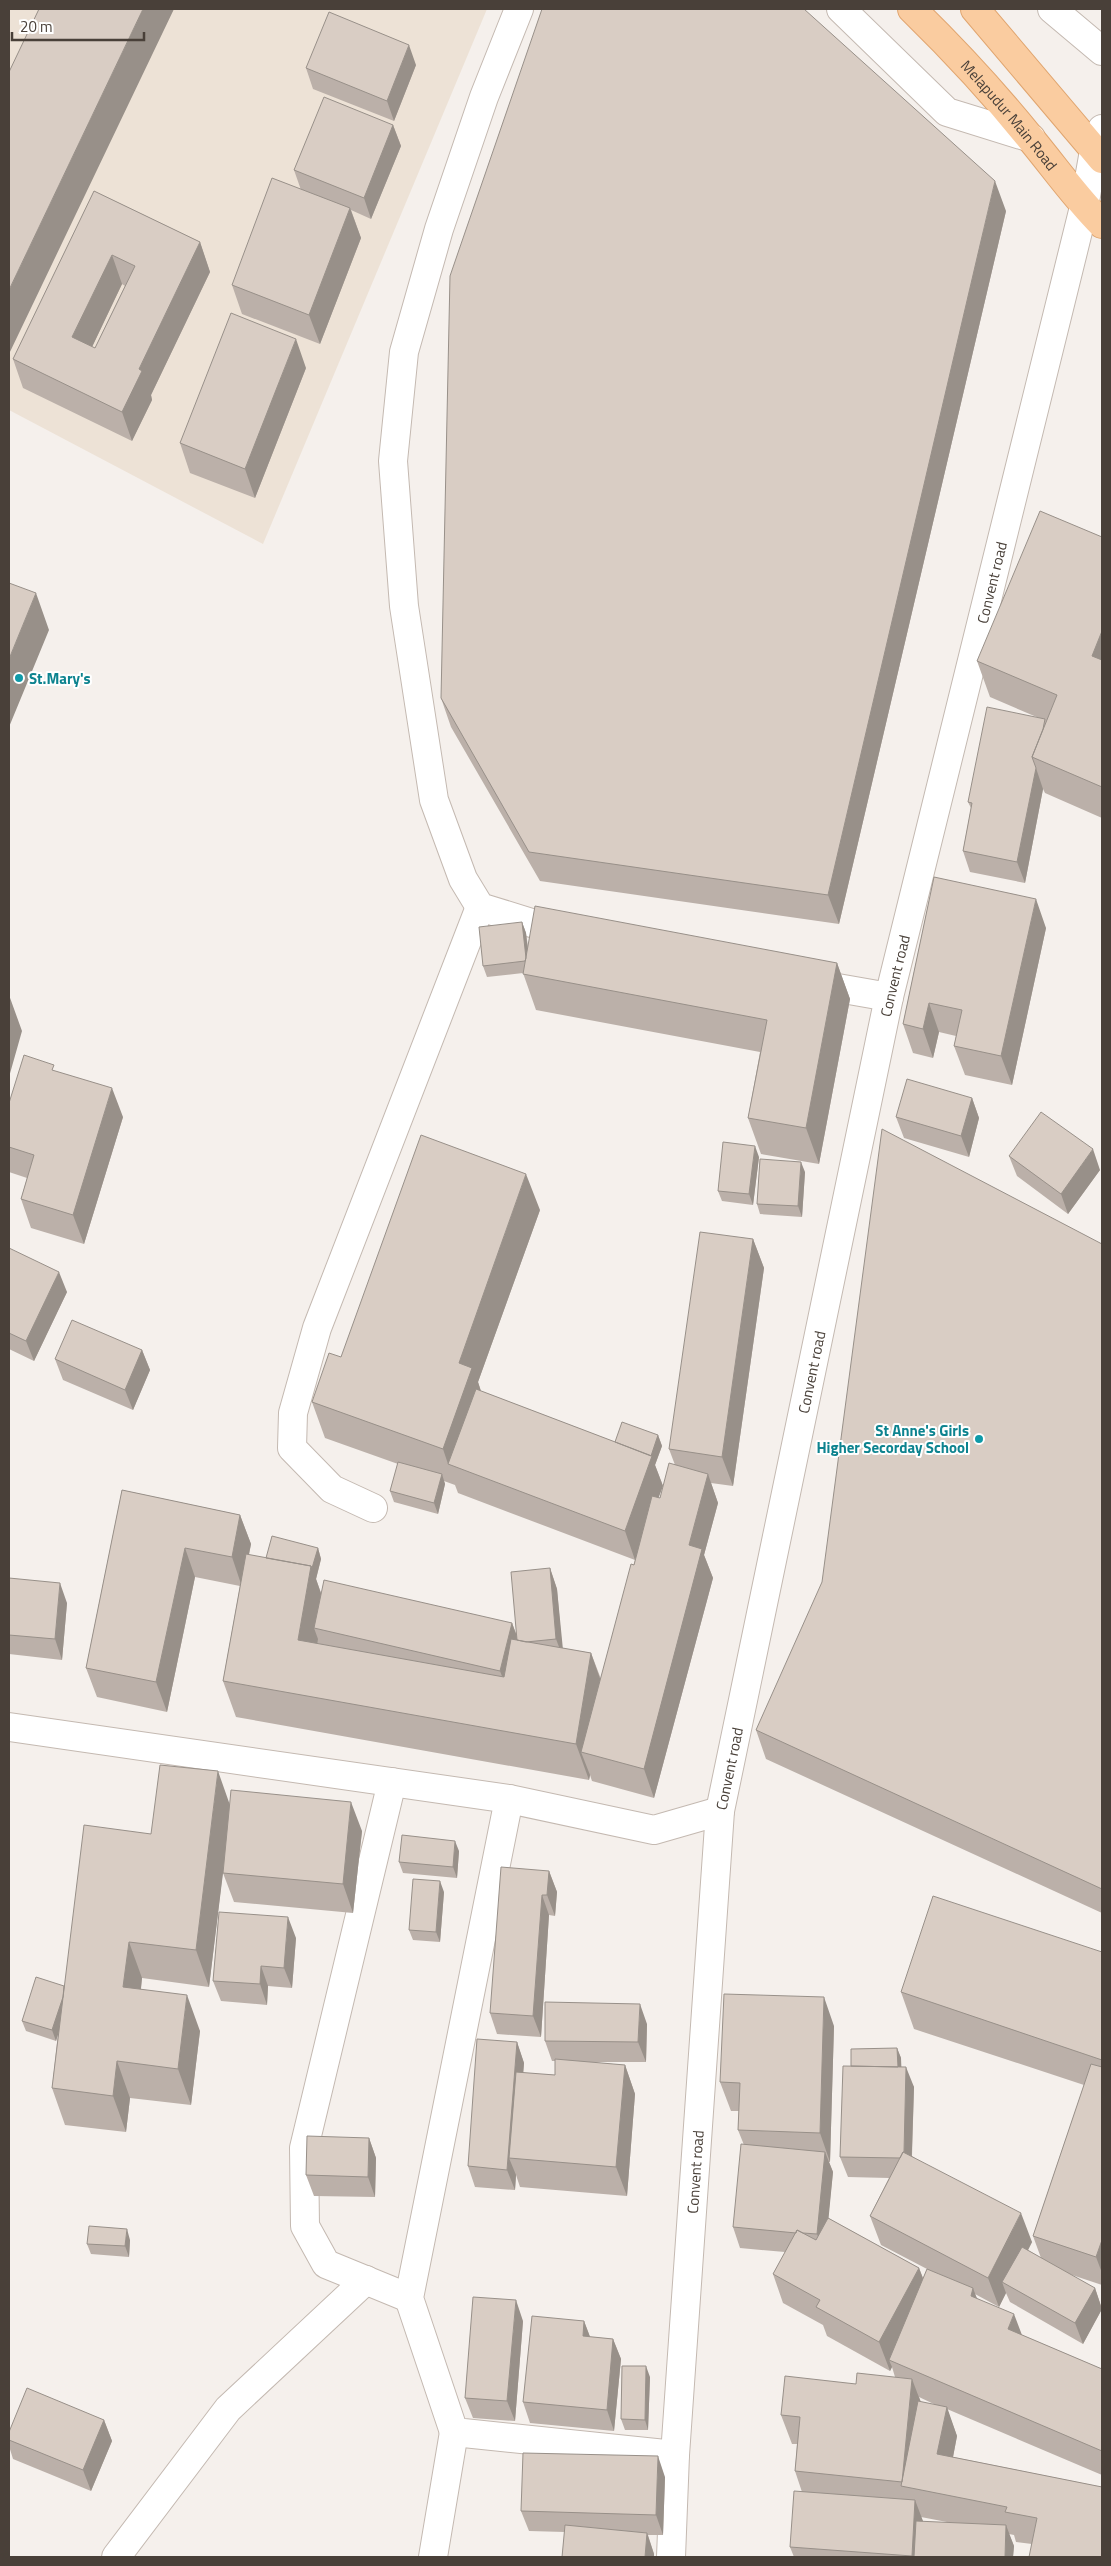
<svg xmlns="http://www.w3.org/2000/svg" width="1111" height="2566" font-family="'Titillium Web',sans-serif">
<rect width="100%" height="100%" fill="#f5f0ec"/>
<path fill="#ede2d6" d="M9,9H487L263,544L9,410Z"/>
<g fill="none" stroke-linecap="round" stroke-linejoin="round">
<g stroke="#c4b9b1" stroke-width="30">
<g id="minor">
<path d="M519,9L484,97L439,229L404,352L393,461L404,606L434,800L463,879L480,907L567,934"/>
<path d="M841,9L947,112L1031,138"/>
<path d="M1052,9L1102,51"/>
<path d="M809,983L889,997"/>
<path d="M373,1508L332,1489L292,1448L293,1413L317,1328L480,907"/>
<path d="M9,1727L509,1799L654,1830L720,1811"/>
<path d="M392,1782L304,2148L305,2226L326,2264L409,2298"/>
<path d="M509,1799L409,2298L454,2432L675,2455"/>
<path d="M116,2557L228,2409L366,2280"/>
<path d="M433,2557L454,2432"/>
<path id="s1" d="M671,2557L675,2455L720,1811L889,997L1084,207L1094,151L1102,129"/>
</g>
</g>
<g stroke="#e0a56f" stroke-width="30">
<g id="major">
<path id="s2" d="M912,9C954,50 994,93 1031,139C1055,168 1076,198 1102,224"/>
<path d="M975,9L1102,159"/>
</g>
</g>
<use href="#minor" stroke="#fff" stroke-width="28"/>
<use href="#major" stroke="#facca0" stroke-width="28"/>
</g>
<path fill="#bbb0a9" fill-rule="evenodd" d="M416,65L394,121L313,89L306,68Z
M393,125L401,146L371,219L351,210L361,238L320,344L242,314L232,285L301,190L294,170Z
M94,191L200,242L210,272L151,395L152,400L132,441L23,388L13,359ZM122,284L125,286L95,348L92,347Z
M1006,211L839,924L540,881L451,727L441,698Z
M306,368L255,498L190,473L180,443Z
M1102,537V818L1045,793L1043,789L1025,883L970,872L963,851L971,808L968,802L1039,718L990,697L977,661Z
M934,877L1046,928L1012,1085L965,1075L954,1046L956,1036L939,1032L933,1058L913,1053L903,1024Z
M522,922L526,933L528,947L837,963L850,999L819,1164L761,1154L748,1118L760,1052L536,1010L523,973L487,977L483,966Z
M972,1098L979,1118L969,1157L904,1138L896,1117Z
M9,1103L123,1117L84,1244L31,1228L21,1199L27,1178L9,1172Z
M1009,1156L1100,1170L1068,1214L1017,1176Z
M759,1157L753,1205L722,1201L718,1191Z
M805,1172L802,1217L760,1214L757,1204Z
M540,1210L478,1382L481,1391L615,1442L658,1435L662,1446L655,1465L663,1486L658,1498H660L675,1465L669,1449L753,1239L764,1268L733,1486L711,1483L718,1503L704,1555L713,1578L654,1798L592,1781L590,1775L589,1780L236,1717L223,1681L240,1586L195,1577L167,1712L97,1697L86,1668L122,1490L240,1515L251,1544L249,1555L266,1558L318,1548L321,1559L316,1579L321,1593L512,1623L517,1636L550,1568L557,1589L562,1648L591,1653L601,1679L635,1560L458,1493L455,1485L444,1481L445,1484L438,1514L394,1502L390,1491L398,1464L325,1438L312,1402L341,1357Z
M1102,1244V1913L766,1759L756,1730Z
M9,1248L67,1292L34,1361L9,1349Z
M142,1350L150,1370L133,1410L63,1380L55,1359Z
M9,1578L67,1603L62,1660L9,1654Z
M230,1805L362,1831L353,1913L234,1902L223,1873L225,1854L209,1987L142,1978L141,1989L200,2031L191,2105L130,2098L126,2132L65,2125L52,2088L58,2034L56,2041L26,2031L22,2021L64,1986L151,1834Z
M459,1851L457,1878L403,1873L399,1862Z
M549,1871L557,1892L555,1916L549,1915L541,2037L497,2034L490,2013Z
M444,1892L440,1942L413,1940L409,1930Z
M296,1938L292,1988L268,1986L267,2005L221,2001L213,1981Z
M1102,1952V2285L1069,2274L1095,2288L1102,2309L1083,2344L1010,2302L1006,2293L999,2307L975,2294L977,2298L1022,2335L1102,2369V2475L947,2409L957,2436L953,2457L1102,2487L1032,2544L1016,2542L1014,2535L1009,2534L1014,2546L1013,2557H794L790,2547L802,2492L795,2471L797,2444H792L781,2415L856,2384L895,2377L892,2367L890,2371L827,2336L823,2325L783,2303L773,2274L785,2252L740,2248L733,2227L744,2145L738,2130L739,2111H731L720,2082L834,2026L830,2162H829L833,2172L828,2218L919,2268L923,2278L927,2269L881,2245L870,2216L889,2178L848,2177L840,2157L851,2066L897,2048L901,2058V2067L914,2087L912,2156L1032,2242L1028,2250L1041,2258L1033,2236L1084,2085L914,2029L901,1992ZM919,2397L938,2406L921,2402ZM921,2517L952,2523L923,2522Z
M647,2024L646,2062H589L625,2065L635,2094L627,2196L520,2187L516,2175L515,2190L475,2187L468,2166L517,2042L524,2063L523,2073L555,2075V2061H552L545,2041Z
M369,2138L376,2158L375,2197L314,2196L306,2175Z
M130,2240L129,2257L91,2254L87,2244Z
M523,2321L515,2421L473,2418L465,2398Z
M584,2321L590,2337L613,2339L621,2359L614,2431L530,2423L523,2402Z
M650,2377L648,2430H625L621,2419Z
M104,2420L112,2441L91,2491L13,2459L9,2446V2432Z
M665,2477L663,2535H648L654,2554V2557H562L565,2532L529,2531L521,2511Z"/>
<path fill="#989089" d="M143,9H174L9,354V290Z
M409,45L416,65L394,121L387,101Z
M393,125L401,146L371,219L364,198Z
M995,181L1006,211L839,924L828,895Z
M350,208L361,238L320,344L309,315Z
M200,242L210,272L151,395L152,400L132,441L122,412L139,369Z
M112,255L122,284L83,366L72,337Z
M296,339L306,368L255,498L245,469Z
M36,593L49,630L9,727V659Z
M1102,631V685L1092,656Z
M1036,768L1043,789L1025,883L1017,862Z
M1036,899L1046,928L1012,1085L1001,1056Z
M522,922L526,933L530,972L526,961Z
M837,963L850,999L819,1164L806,1128Z
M9,995L22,1031L9,1077Z
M929,1003L939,1032L933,1058L923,1029Z
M112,1088L123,1117L84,1244L73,1215Z
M972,1098L979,1118L969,1157L961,1136Z
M755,1146L759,1157L753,1205L749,1194Z
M1093,1149L1100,1170L1068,1214L1061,1194Z
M801,1162L805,1172L802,1217L798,1206Z
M526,1174L540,1210L478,1382L485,1404L448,1464L443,1449L459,1363Z
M753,1239L764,1268L733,1486L722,1457Z
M59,1272L67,1292L34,1361L26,1341Z
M142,1350L150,1370L133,1410L125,1390Z
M658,1435L662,1446L655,1465L663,1486L635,1560L625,1531Z
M442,1474L445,1484L438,1514L434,1503Z
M708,1474L718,1503L704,1555L713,1578L654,1798L644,1769L689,1545Z
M240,1515L251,1544L242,1587L232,1557Z
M185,1548L195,1577L167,1712L156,1682Z
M318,1548L321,1559L316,1579L324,1602L314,1628L318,1639L312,1676L298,1640L311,1566Z
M550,1568L557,1589L564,1660L556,1639Z
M60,1583L67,1603L62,1660L55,1639Z
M512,1623L519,1642L511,1700L500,1671Z
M591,1653L604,1690L581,1752L590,1775L589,1780L576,1744Z
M218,1771L231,1808L209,1987L196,1950Z
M351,1802L362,1831L353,1913L343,1884Z
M455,1841L459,1851L457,1878L453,1867Z
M549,1871L557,1892L555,1916L547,1895Z
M440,1881L444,1892L440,1942L436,1932Z
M542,1895L549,1915L541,2037L533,2016Z
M288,1917L296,1938L292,1988L284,1968Z
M129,1942L142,1978L137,2023L123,1987Z
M261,1966L268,1986L267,2005L260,1984Z
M66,1986L70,1997L56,2041L52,2030Z
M187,1995L200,2031L191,2105L178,2069Z
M824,1997L834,2026L830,2162L820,2133Z
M640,2004L647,2024L646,2062L638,2042Z
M517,2042L524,2063L517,2158H509L516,2175L515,2190L507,2170Z
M897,2048L901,2058L902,2082L898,2071Z
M117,2061L130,2098L126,2132L113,2096Z
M625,2065L635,2094L627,2196L616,2167Z
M906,2067L914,2087L911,2178L904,2158Z
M369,2138L376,2158L375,2197L368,2177Z
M825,2152L833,2172L825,2255L817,2234Z
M1021,2213L1032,2242L1010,2286L1002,2282L1006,2293L999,2307L988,2278Z
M127,2229L130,2240L129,2257L125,2246Z
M1102,2240V2273L1096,2257Z
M919,2268L930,2297L889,2360L892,2367L890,2371L879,2342Z
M973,2288L984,2318L971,2296Z
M1095,2288L1102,2309L1083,2344L1075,2323Z
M516,2300L523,2321L515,2421L507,2401Z
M1014,2314L1025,2343L1008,2329Z
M584,2321L592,2342L583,2336Z
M613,2339L621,2359L614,2431L607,2410Z
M646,2366L650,2377L648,2430L645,2420Z
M912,2379L923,2408L903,2486L902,2482Z
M947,2407L957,2436L948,2483L937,2454Z
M104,2420L112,2441L91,2491L83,2470Z
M658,2456L665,2477L663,2535L656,2515Z
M915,2500L923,2521L920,2557H912V2556Z
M1006,2525L1014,2546L1013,2557H1005Z
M647,2533L654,2554V2557H645Z"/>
<path fill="#d9cdc4" stroke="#989089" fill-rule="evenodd" d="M39,9H143L9,290V72Z
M542,9H804L995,181L828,895L529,852L441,698L450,276Z
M329,12L409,45L387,101L306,68Z
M324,97L393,125L364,198L294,170Z
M272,178L350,208L309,315L232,285Z
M94,191L200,242L139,369L142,371L122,412L13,359ZM112,255L135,266L95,348L72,337Z
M231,313L296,339L245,469L180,443Z
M1040,511L1102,537V631L1092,656L1102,660V787L1032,757L1057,695L977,661Z
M9,583L36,593L9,659Z
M987,707L1045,719L1043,729L1032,757L1036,768L1017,862L963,851L972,803L968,802Z
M934,877L1036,899L1001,1056L954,1046L962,1010L929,1003L923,1029L903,1024Z
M535,906L837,963L806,1128L748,1118L767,1020L523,974Z
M522,922L526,958L525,961L483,966L479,927Z
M24,1055L54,1065L52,1070L112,1088L73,1215L21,1199L34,1155L9,1147V1103Z
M907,1079L972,1098L961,1136L896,1117Z
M1041,1112L1093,1149L1061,1194L1009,1156Z
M882,1129L1102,1244V1889L756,1730L822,1582Z
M421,1135L526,1174L459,1363L472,1368L443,1449L312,1402L329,1353L341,1357Z
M723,1142L755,1146L749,1194L718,1191Z
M760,1159L801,1162L798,1206L757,1204Z
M700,1232L753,1239L722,1457L669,1449Z
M9,1248L59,1272L26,1341L9,1333Z
M72,1320L142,1350L125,1390L55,1359Z
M476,1389L652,1456L625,1531L448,1464Z
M622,1422L658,1435L651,1456L615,1442Z
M398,1462L442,1474L434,1503L390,1491Z
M669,1463L708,1474L689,1545L702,1549L644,1769L581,1752L631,1564L634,1565L652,1496L660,1498Z
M122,1490L240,1515L232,1557L185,1548L156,1682L86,1668Z
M272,1536L318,1548L312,1568L311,1566L266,1558Z
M246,1554L311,1566L298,1640L504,1677L511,1639L591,1653L576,1744L223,1681Z
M550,1568L556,1639L526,1642L517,1640L511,1572Z
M9,1578L60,1583L55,1639L9,1635Z
M324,1580L512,1623L500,1671L314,1628Z
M160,1765L218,1771L196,1950L129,1942L123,1987L187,1995L178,2069L117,2061L113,2096L52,2088L84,1825L151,1834Z
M231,1790L351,1802L343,1884L223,1873Z
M402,1835L455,1841L453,1867L399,1862Z
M501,1867L549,1871L547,1895H542L533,2016L490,2013Z
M413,1879L440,1881L436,1932L409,1930Z
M933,1896L1102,1952V2060L901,1992Z
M219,1912L288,1917L284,1968L261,1966L260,1984L213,1981Z
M36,1977L64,1986L63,1997L52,2030L22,2021Z
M724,1994L824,1997L820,2133L738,2130L740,2083L720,2082Z
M545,2002L640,2004L638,2042L545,2041Z
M477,2039L517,2042L507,2170L468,2166Z
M897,2048L898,2067L851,2066V2049Z
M555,2059L625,2065L616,2167L509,2158L516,2072L555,2075Z
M1091,2064L1102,2067V2240L1096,2257L1033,2236Z
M843,2066L906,2067L904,2152H903L900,2158L840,2157Z
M307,2136L369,2138L368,2177L306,2175Z
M741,2144L825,2152L817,2234L803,2233L797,2230L796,2233L733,2227Z
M903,2152L1021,2213L988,2278L870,2216Z
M828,2218L919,2268L879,2342L816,2307L820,2300L773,2274L797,2230L816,2240Z
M89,2226L127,2229L125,2246L87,2244Z
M1022,2247L1095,2288L1075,2323L1002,2282Z
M927,2269L973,2288L971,2296L1014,2314L1008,2329L1102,2369V2451L889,2360Z
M473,2297L516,2300L507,2401L465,2398Z
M532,2316L584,2321L583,2336L613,2339L607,2410L523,2402Z
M622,2366H646L645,2420L621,2419Z
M857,2373L912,2379L902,2482L795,2471L800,2417L781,2415L785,2376L856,2384Z
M27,2388L104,2420L83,2470L9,2440V2432Z
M918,2401L947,2407L937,2454L1102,2487V2557H1029L1037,2518L1005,2512L1007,2507L901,2486Z
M523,2453L658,2456L656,2515L521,2511Z
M794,2491L915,2500L912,2556L790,2547Z
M916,2521L1006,2525L1005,2557H914Z
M565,2525L647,2533L645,2557H562Z"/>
<g fill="#0f9aa8" stroke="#fff" stroke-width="2">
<circle cx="19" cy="678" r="5"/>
<circle cx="979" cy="1439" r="5"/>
</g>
<g text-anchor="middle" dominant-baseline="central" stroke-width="4" stroke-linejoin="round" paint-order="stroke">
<g font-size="15" fill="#494039" stroke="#fff">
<text stroke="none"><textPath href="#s2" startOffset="144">Melapudur Main Road</textPath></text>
<text stroke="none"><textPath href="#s1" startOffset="2006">Convent road</textPath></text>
<text stroke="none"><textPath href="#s1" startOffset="1601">Convent road</textPath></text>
<text stroke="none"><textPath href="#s1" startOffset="1196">Convent road</textPath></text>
<text stroke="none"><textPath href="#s1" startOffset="791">Convent road</textPath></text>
<text stroke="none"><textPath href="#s1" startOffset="386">Convent road</textPath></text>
</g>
<g font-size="15" font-weight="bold" fill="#0d838f" stroke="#fff" text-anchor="start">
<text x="29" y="678">St.Mary's</text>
<text x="969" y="1430" text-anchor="end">St Anne's Girls<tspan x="969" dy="17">Higher Secorday School</tspan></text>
</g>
</g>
<rect width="1111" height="2566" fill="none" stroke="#494039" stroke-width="20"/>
<path d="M12 32v8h132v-8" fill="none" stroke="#494039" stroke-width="2.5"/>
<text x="20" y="32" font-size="15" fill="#494039" stroke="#ffffff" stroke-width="4" paint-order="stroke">20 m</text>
</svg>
